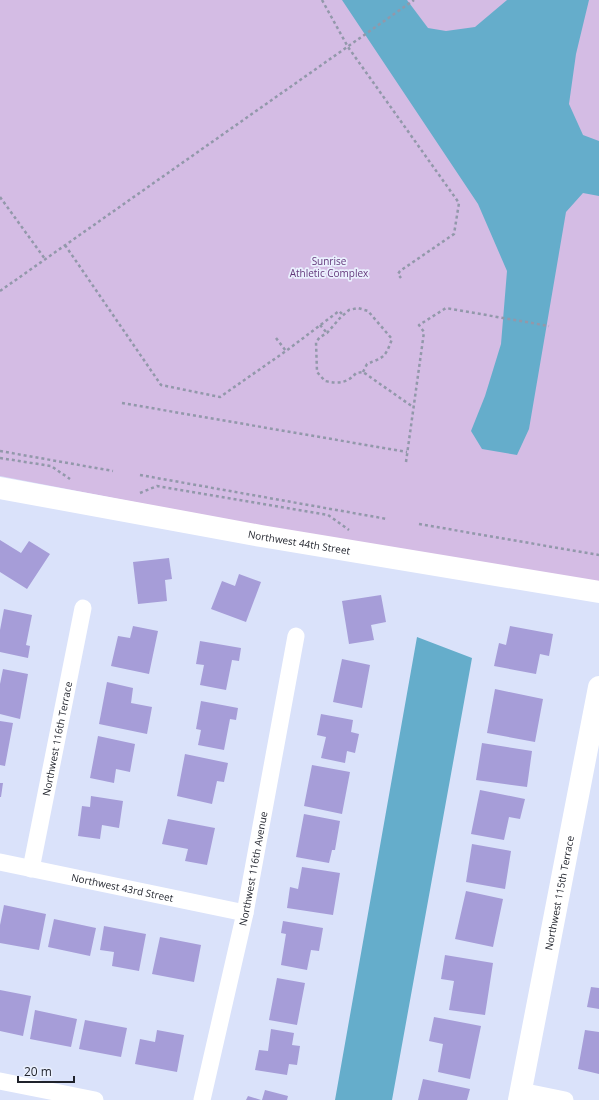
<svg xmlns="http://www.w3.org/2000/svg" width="599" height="1100" font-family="'Open Sans',sans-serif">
<rect width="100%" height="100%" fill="#dae2fa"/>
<path fill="#d4bce4" d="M0,0H599V592L0,476Z"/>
<path fill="#65adcb" d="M342,0H407L428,28L446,31L475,27L507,0H589L576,54L569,104L583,135L599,141V196L583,193L566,212L529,429L517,455L482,449L471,431L485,396L501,344L507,271L478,204Z
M417,637L472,658L392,1100H335Z"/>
<path fill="#a69dd8" d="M0,540L21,553L29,541L50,554L27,589L0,572Z
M169,558L172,579L165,580L167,601L138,604L133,562Z
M239,574L261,582L246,622L211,609L222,581L235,586Z
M381,595L386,622L371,625L374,640L349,644L342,601Z
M4,609L32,615L26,645L30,646L28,658L0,652V630Z
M133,626L158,631L149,674L111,666L118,636L130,638Z
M510,626L553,634L549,656L540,654L536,674L494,666L499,643L506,645Z
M200,641L241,648L239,661L232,660L226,690L200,685L204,665L196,664Z
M342,659L370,665L362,708L333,702Z
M3,669L28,674L20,719L0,714V684Z
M107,682L133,688L131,703L152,707L147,734L99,724Z
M495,689L543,699L535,742L487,733Z
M201,701L238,708L236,720L230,719L224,750L198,745L201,730L196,729Z
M321,714L353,720L351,732L359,734L355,753L347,751L345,763L321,758L326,737L317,735Z
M0,721L13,723L5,766L0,765Z
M98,736L135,744L130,772L116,769L114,783L90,778Z
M482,743L532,751L527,787L476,780Z
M185,754L228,763L224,782L217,781L212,804L177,796Z
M312,765L350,772L342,814L304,806Z
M0,783H3L1,797H0Z
M480,790L525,799L520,819L509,817L504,840L471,834Z
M91,796L123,801L119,828L102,825L100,839L78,836L82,806L90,807Z
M304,814L340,821L335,850H332L329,863L296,857Z
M168,819L215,828L207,865L185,861L188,849L162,844Z
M472,844L511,851L505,889L466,882Z
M302,867L340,873L333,915L287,908L290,887L298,889Z
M466,891L503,899L493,947L455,939Z
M4,905L46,914L39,950L0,943V925Z
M54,919L96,928L90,956L48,947Z
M283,921L323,928L319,951L311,950L307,970L281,965L286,934L281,933Z
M104,926L146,934L139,971L112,966L114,952L100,950Z
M160,937L201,945L194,982L152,974Z
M445,955L493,963L485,1015L449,1010L454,981L441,979Z
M277,978L305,983L297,1025L269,1020Z
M591,987L599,988V1009L587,1007Z
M0,990L31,996L23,1036L0,1031Z
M35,1010L77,1019L71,1047L30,1039Z
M434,1017L481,1026L470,1079L438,1072L443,1044L429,1041Z
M85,1020L127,1028L121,1057L79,1049Z
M271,1029L294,1033L292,1045L300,1046L297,1065L289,1064L287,1075L255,1070L259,1050L268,1051Z
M157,1030L184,1035L177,1072L135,1064L140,1039L155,1042Z
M585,1030L599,1032V1074L578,1069Z
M423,1079L470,1089L467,1100H418Z
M265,1090L288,1096L287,1100H262Z
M248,1096L261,1100H246Z"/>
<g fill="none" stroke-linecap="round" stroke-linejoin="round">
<path stroke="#9298aa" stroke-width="2.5" stroke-dasharray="3 3" stroke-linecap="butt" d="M322,0L348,47L459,203L454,234L400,271L398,274L401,278
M0,197L45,259
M65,245L161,385L220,397L286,351
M0,291L414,0
M320,325L327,333
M276,338L286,351L339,311L343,315
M363,372L367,364C384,357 385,358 392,339L368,311L358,308L349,310L340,318L327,333L320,337L316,342L317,372L325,381C338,384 348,383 356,373L363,372L413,407
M122,403L407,452
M0,451L113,471
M0,458L51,466L70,479
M406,462L424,332L419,325L446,308L549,326
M140,475L387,519
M140,493L157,486L328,515L349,530
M419,524L599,555"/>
<g stroke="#fff" stroke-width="17">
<path id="s1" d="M0,862L245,913"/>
<path id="s2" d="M31,869L83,608"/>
<path d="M0,1081L95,1100"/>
<path d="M521,1091L565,1100"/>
<path id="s3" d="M202,1100L245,913L296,636"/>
</g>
<g stroke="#fff" stroke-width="22">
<path id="s4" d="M0,488L261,536L599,592"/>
<path id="s5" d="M519,1100L599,687"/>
</g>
</g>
<g text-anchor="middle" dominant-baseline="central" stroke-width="3.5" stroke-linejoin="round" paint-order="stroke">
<g font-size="10" fill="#64397b" stroke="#eaf0fe">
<text x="329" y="261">Sunrise<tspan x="329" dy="12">Athletic Complex</tspan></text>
</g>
<g font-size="10" fill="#1f222b" stroke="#eaf0fe">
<text stroke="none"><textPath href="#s4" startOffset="304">Northwest 44th Street</textPath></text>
<text stroke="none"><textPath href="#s2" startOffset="133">Northwest 116th Terrace</textPath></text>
<text stroke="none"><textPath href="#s3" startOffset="237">Northwest 116th Avenue</textPath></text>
<text stroke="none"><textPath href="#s1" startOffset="125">Northwest 43rd Street</textPath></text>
<text stroke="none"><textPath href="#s5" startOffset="211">Northwest 115th Terrace</textPath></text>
</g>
</g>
<path d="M18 1076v6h56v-6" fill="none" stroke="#1f222b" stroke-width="2"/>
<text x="24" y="1076" font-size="12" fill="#1f222b" stroke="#eaf0fe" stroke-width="3" paint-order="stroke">20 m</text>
</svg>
